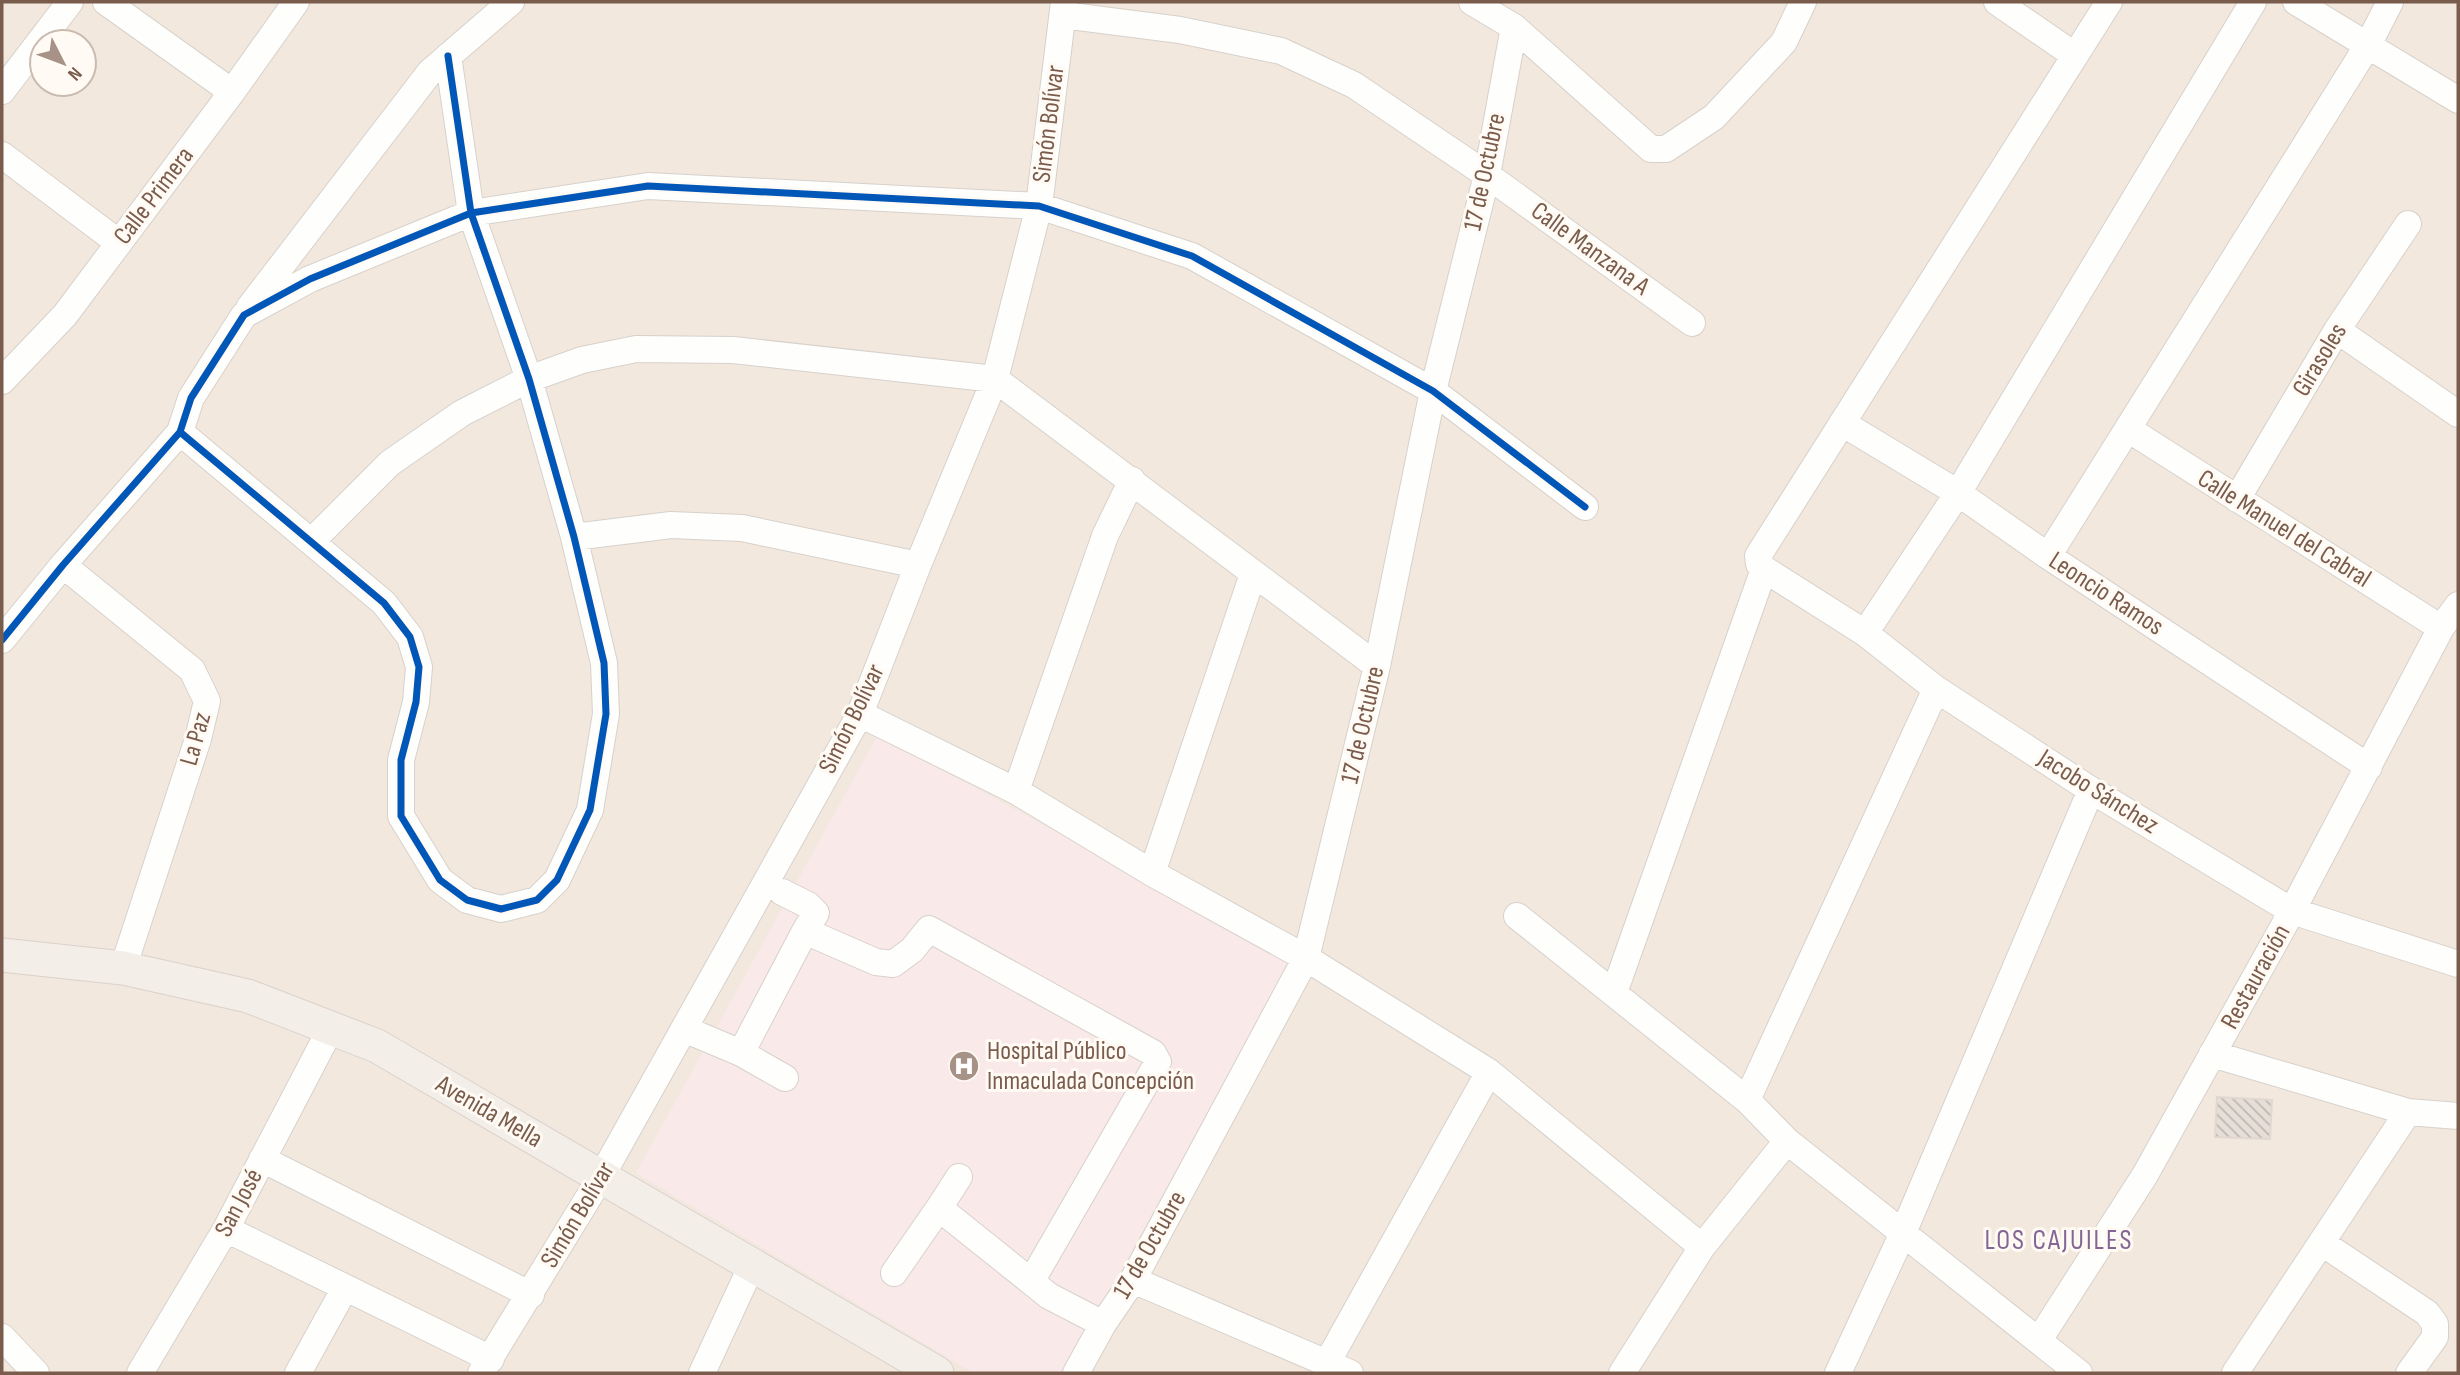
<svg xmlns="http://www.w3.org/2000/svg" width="2460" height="1375" font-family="'Sofia Sans Condensed',sans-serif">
<defs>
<pattern id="building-back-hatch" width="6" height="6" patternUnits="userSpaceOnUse" patternTransform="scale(1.75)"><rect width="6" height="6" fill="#e6ded7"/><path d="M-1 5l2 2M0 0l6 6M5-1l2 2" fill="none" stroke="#bfb7b1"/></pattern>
</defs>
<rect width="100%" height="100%" fill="#f9f5f0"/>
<path fill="#f2e8de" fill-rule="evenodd" d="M2,2H2458V1373H2ZM42,42H84V84H42Z"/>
<path fill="#fae9e9" d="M878,735L1292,960L1064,1373H974L636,1173Z"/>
<path fill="url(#building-back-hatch)" stroke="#e2d8d2" stroke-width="2" d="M2217,1097L2272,1100L2270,1139L2215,1137Z"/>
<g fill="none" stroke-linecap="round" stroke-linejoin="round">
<g stroke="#d7d1cb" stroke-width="28">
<path id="minor" d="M106,2L232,92
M1472,2L1514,27L1651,149H1666L1714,117L1784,42L1803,2
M1997,2L2074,55
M2296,2L2458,100
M1063,15L1180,30L1281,51L1354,85L1487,175L1692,323
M2,91L70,2
M2,155L119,243
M249,308L430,72L511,2
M2337,330L2458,414
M2,381L65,315L232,92L296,2
M1842,423L1958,493L2048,556L2369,767
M2128,429L2441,628
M180,432L384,603L410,637L419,667L416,702L401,760V816L440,880L467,900L501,909L537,900L557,880L590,810L606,714L604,663L574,537L529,379L471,213L448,56
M2237,499L2337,330L2408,224
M574,537L671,525L742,528L918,565
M312,541L390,463L462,413L529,379L582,360L636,349L733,350L995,379L1377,666
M2048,556L2368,45L2390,2
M63,565L192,670L207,701L198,739L123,968
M1764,569L1865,633L1936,689L2091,790L2292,911L2458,964
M1865,633L1958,493L2253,2
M2,640L63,565L180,432L191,398L244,315L310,279L471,213L648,186L1039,206L1192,256L1433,391L1585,507
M860,714L1016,791L1152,873L1306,958L1489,1072L1702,1247
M1016,791L1105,536L1132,480
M1152,873L1253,574
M782,892L808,905L816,913L805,931
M1517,916L1747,1100L1787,1141L2079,1373
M1614,993L1764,569L1759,564L1758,556L2109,2
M684,1029L741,1053L805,931L876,962L893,964L912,950L929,929L1153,1053L1158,1062L1032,1280
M741,1053L785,1078
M2212,1054L2408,1112L2458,1116
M1747,1100L1936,689
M262,1159L531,1295
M959,1177L939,1208L1049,1296L1103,1324
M226,1229L491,1359
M2322,1243L2427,1313L2435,1324V1337L2409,1373
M894,1273L939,1208
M1133,1280L1350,1373
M2,1337L36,1373
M2039,1340L2145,1175L2292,911L2441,628L2458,605
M1327,1363L1489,1072
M140,1373L226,1229L331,1028
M298,1373L345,1288
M481,1373L601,1177L860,714L918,565L995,379L1039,206L1064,2
M702,1373L752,1265
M1076,1373L1103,1324L1133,1280L1306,958L1377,666L1433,391L1487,175L1514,27
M1622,1373L1702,1247L1787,1141
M1838,1373L1903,1233L2091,790
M2235,1373L2408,1112"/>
</g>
<g stroke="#dad1cc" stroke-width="35">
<path id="major" d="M2,955L123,968L248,996L377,1046L937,1373"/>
</g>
<use href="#minor" stroke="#fefefd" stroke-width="26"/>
<use href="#major" stroke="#f3eee8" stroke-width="33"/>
<g stroke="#fffaf3" stroke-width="11">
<path id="cycleway" d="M180,432L384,603L410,637L419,667L416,702L401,760V816L440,880L467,900L501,909L537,900L557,880L590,810L606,714L604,663L574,537L529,379L471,213L448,56
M2,640L63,565L180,432L191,398L244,315L310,279L471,213L648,186L1039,206L1192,256L1433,391L1585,507"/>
</g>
<use href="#cycleway" stroke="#0057b8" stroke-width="7"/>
</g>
<defs>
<g id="hospital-disc" transform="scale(1.575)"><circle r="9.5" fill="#a69286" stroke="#fffaf3"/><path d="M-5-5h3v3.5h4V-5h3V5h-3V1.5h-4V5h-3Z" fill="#fff"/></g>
</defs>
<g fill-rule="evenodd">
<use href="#hospital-disc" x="964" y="1066"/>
</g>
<g text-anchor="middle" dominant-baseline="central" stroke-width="6" stroke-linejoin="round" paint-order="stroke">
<g font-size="26" fill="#7a5c4d" stroke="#fffaf3">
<text transform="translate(1049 124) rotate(-83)">Simón Bolívar</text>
<text transform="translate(1485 172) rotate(-78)">17 de Octubre</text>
<text transform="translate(154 196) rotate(-53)">Calle Primera</text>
<text transform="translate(1590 249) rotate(36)">Calle Manzana A</text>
<text transform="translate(2320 360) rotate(-59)">Girasoles</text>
<text transform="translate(2284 529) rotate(32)">Calle Manuel del Cabral</text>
<text transform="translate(2106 594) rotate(33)">Leoncio Ramos</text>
<text transform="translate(852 719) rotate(-64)">Simón Bolívar</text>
<text transform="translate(1363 725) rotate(-77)">17 de Octubre</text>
<text transform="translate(196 739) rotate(-74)">La Paz</text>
<text transform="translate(2098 792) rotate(32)">Jacobo Sánchez</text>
<text transform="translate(2256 977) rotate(-61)">Restauración</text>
<text transform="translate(489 1112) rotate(30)">Avenida Mella</text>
<text transform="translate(239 1203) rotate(-62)">San José</text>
<text transform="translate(578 1215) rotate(-59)">Simón Bolívar</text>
<text transform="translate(1150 1245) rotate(-60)">17 de Octubre</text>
</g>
<g font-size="26" fill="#7a5c4d" stroke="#fffaf3" text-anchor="start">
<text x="987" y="1051">Hospital Público<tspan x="987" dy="30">Inmaculada Concepción</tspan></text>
</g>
<g font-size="28" letter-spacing="2" fill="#846695" stroke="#fffaf3">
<text x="2059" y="1240">LOS CAJUILES</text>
</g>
</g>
<rect width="2460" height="1375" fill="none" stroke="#7a5c4d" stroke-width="7"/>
<g transform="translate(63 63) rotate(132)"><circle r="33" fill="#fffaf3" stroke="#cabbb1" stroke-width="2"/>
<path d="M0-5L12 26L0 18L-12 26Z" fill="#a69286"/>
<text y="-10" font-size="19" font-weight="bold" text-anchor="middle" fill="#7a5c4d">N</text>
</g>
</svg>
